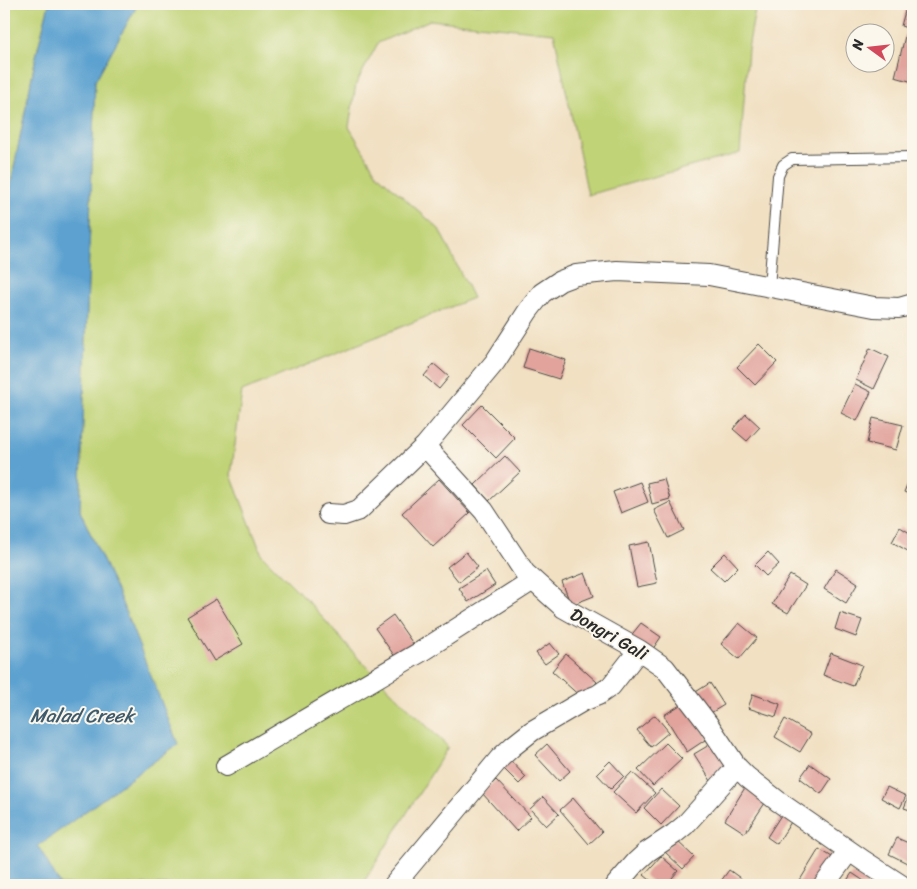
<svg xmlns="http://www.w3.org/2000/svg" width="917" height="889" font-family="Sriracha,sans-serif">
<rect width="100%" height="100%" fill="#fbf7ec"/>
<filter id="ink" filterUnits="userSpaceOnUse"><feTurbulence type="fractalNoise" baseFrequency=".02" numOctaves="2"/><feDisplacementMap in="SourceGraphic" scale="10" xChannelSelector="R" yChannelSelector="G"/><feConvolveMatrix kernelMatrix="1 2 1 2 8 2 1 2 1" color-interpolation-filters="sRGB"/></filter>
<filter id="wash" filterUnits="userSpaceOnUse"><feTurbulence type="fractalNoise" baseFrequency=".0096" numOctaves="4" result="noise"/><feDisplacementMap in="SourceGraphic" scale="20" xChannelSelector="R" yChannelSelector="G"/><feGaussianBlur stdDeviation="1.12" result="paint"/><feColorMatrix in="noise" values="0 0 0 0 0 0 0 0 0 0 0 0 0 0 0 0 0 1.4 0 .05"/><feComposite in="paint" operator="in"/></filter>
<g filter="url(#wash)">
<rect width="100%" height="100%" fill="#f1e0c2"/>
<path fill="#c0d376" stroke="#767f50" d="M4,4H49L36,56L4,218Z
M138,4H756L748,49L740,153L588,195L554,33L430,20L378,43L356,84L349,127L377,174L439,229L473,298L242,391L231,475L262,555L308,601L358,658L448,747L362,885H60L38,846L178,744L118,593L80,511L95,81Z"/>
<path fill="#5ba1d0" stroke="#43667e" d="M49,4H138L95,81L80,511L118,593L178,744L38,846L60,885H4V218L36,56Z"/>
<g id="blocks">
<path fill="#e1a39c" d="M907,4H913V82L895,77L907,28L901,26Z
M759,344L777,362L755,385L737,367Z
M529,348L566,360L559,379L523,368Z
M870,348L889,357L874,389L856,380Z
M434,364L449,377L439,389L424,376Z
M855,384L871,392L857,421L841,413Z
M482,405L515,438L496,458L463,425Z
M746,414L760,427L747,441L733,429Z
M873,418L903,425L896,450L867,443Z
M505,456L520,472L489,501L475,485Z
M913,471V496L904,492Z
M439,479L470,513L433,547L402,513Z
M664,479L670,499L652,504L647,483Z
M640,482L648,502L621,513L613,492Z
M670,502L684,530L668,538L654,510Z
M900,527L913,535V554L892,542Z
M649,542L657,583L637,587L629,546Z
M466,552L478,567L459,582L447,567Z
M768,552L779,564L766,576L755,565Z
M725,553L738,567L724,581L710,568Z
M836,569L858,583L846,603L824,589Z
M486,571L495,585L468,602L459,588Z
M585,573L594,596L571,605L562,582Z
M790,575L806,585L788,613L772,604Z
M216,599L243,644L214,661L187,617Z
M840,613L862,620L856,637L835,629Z
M393,615L416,648L398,661L375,628Z
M641,623L661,637L650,653L629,638Z
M739,623L757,638L739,659L721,644Z
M550,643L559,654L545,664L536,653Z
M831,653L862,665L853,686L823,675Z
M566,654L597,682L583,699L552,671Z
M710,683L724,705L704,717L691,695Z
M753,694L780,704L776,717L748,708Z
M685,702L708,738L687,752L664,715Z
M655,715L669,732L651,747L637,730Z
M785,719L811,734L800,752L775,737Z
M716,741L732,767L711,781L694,754Z
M666,743L682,759L653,786L638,770Z
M547,744L570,771L559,781L535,755Z
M507,757L526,777L519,784L499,764Z
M610,761L624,776L611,789L597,774Z
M810,764L831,779L821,794L800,778Z
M632,772L655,793L636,813L613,792Z
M496,780L531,817L516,831L482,793Z
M746,786L767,800L745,833L725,820Z
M887,787L906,796L900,808L881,798Z
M661,789L679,806L661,825L644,808Z
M910,793L913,794V811L904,808Z
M543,797L559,814L546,826L530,809Z
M573,798L602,832L589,844L560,810Z
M781,815L791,822L777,844L767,837Z
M897,838L913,845V860L911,865L889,854Z
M675,839L694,857L683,869L664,851Z
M819,849L837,860L822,885H797Z
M661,856L678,871L666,885H656L644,875Z
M729,870L747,883L745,885H718Z
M852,873L870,885H844Z"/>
</g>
</g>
<g filter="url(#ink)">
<use href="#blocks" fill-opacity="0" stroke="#494642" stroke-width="1"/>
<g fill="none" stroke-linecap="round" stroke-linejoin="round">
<g stroke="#494642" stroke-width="12">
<path id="lane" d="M769,287L778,176L783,165L792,159L913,157"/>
</g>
<g stroke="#494642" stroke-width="22">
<path id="street" d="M425,446L495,362L528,311L542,293L560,281L576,275L617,271L709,275L874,307L899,308L913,304
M328,514L344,515L359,510L425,446L484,511L525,573L564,608L639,650L665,668L708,724L737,767L747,777L779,802L864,861L901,885
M226,766L422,651L533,580
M394,885L500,758L513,746L532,731L583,701L598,695L611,686L639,650
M616,885L636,862L647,852L674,834L685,825L737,767
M824,885L849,851"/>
</g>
<use href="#lane" stroke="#fff" stroke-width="10"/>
<use href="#street" stroke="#fff" stroke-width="20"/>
</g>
</g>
<g text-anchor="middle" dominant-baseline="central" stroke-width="4" stroke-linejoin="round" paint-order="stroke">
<g font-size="18" fill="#2b2b2b" stroke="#fbf7ec">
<text transform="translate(609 634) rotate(30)">Dongri Gali</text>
</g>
<g font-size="19" font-style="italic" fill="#3e5a6d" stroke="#fbf7ec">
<text x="82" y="715">Malad Creek</text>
</g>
</g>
<rect width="917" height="889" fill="none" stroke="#fbf7ec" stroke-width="20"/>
<g transform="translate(870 48) rotate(285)"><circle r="24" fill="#fbf7ec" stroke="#a8a59f"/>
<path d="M0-4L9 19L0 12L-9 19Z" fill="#d1495b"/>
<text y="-8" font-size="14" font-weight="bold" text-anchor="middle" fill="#2b2b2b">N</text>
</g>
</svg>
